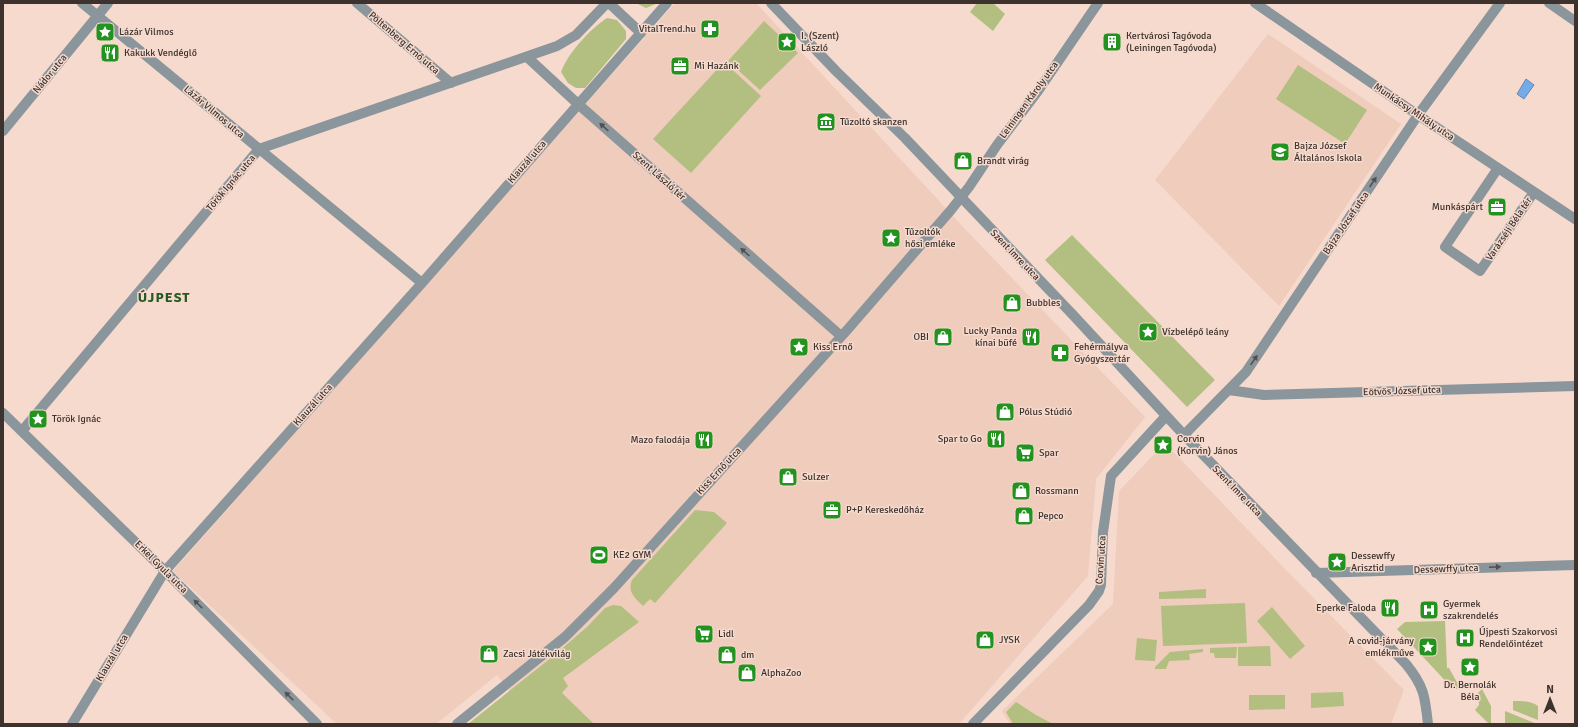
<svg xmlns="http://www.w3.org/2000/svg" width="1578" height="727" font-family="Signika,sans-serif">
<rect width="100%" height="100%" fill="#f6dacd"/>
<path fill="#efccbc" d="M675,3H756L966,230L1145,417L1096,479L1088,576L959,724H535L497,675L436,724H337L173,571Z
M1268,34L1401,124L1279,306L1155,180Z
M1165,443L1287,571L1404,690L1391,724H1010L1002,711L1113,604L1119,491Z"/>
<path fill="#b2bf80" d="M636,3H658L646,8Z
M977,3H993L1005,14L993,31L970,12Z
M607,18L617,20L626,31V39L585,88H576L568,83L561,72C568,53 590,29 607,18Z
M764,21L798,53L760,90L728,61Z
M724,62L761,96L691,173L653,139Z
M1298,65L1367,110L1345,144L1276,99Z
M1072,235L1215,380L1187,407L1045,260Z
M695,510L714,512L727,523L655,603L650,599L643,606C635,598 627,592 632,580Z
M1206,589V598L1159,599V592Z
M1245,603L1247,643L1163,646L1161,606Z
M613,605L621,606L639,622L563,678L568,686L562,693L594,724H468L557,653L588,626L605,608Z
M1272,607L1305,646L1290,659L1257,621Z
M1445,621L1447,668H1449L1459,686L1457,689L1452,688L1397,629L1405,622Z
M1137,638L1157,640L1155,661L1135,660Z
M1270,646L1271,666H1238V647Z
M1237,647L1236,658H1215L1214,653H1210V648Z
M1203,649V652L1189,654L1190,660L1169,661L1166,669H1155V667L1170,652Z
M1482,689L1491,706V724H1489L1475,710L1479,705L1478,693Z
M1343,692L1344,706L1311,708V693Z
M1249,695H1285V709L1249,710Z
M1513,701C1522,701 1531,701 1538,706V720L1513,710Z
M1016,702L1036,715L1053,724H1013L1006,712Z
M1505,711L1537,724H1505Z"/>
<path fill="#74abe8" stroke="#6487b0" d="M1526,79L1534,85L1524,99L1517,94Z"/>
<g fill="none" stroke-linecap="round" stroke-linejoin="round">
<path stroke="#8a959c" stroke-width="10" d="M82,3L422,283
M357,3L451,83
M609,3L641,33
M771,3L836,71L905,138L1074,316L1184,435L1406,664C1424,686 1425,696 1428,724
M1255,3L1418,115L1575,219
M1549,3L1575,21
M527,57L578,104L841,336
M3,131L108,3
M1498,168L1445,247L1480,271L1534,192
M1229,390L1264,395L1575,386
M3,413L165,571L317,724
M22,431L259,149L557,46L576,35L607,3
M1184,435L1246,372L1418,115L1500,3
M1316,573L1575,565
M72,724L165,571L422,283L667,3
M457,724L565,637L614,588L848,329L951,210L969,187L997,145L1038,91L1098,3
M973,724L1089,605L1099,591L1101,585L1103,532L1111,476L1166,416"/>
</g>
<defs><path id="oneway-solid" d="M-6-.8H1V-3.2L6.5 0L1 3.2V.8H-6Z"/></defs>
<g fill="#54504e">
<use href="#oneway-solid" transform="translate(604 127) rotate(-138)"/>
<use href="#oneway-solid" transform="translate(1373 182) rotate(-56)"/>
<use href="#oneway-solid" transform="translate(745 252) rotate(-138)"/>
<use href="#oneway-solid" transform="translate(1254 360) rotate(-55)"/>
<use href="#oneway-solid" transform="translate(1495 567) rotate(-2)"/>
<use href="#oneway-solid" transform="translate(198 604) rotate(-135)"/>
<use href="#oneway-solid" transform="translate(289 696) rotate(-135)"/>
</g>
<defs>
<g id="pharmacy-square" transform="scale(1)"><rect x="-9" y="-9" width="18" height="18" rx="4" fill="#23931f" stroke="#f6dacd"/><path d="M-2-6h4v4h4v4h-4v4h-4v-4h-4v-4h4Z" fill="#fff"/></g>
<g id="sight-square" transform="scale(1)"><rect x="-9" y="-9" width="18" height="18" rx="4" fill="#23931f" stroke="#f6dacd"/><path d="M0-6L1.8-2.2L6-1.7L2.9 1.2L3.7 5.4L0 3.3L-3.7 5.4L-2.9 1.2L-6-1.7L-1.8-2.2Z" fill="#fff"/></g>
<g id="building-square" transform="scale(1)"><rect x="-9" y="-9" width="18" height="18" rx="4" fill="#23931f" stroke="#f6dacd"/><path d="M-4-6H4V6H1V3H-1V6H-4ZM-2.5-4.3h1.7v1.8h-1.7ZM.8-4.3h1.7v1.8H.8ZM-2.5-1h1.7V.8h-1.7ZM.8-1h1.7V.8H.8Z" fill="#fff"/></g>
<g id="restaurant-square" transform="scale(1)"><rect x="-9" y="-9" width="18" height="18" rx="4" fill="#23931f" stroke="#f6dacd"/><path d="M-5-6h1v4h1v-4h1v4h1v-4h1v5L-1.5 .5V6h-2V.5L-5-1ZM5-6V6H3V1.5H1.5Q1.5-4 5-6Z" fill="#fff"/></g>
<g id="office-square" transform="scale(1)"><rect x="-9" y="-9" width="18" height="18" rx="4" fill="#23931f" stroke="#f6dacd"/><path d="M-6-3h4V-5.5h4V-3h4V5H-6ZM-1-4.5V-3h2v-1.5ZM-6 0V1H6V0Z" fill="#fff"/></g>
<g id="museum-square" transform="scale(1)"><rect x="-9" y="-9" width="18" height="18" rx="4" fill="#23931f" stroke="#f6dacd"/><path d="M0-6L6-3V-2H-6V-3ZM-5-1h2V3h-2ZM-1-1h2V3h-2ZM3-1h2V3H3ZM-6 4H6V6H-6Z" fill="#fff"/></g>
<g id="school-square" transform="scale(1)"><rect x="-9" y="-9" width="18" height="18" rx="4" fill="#23931f" stroke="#f6dacd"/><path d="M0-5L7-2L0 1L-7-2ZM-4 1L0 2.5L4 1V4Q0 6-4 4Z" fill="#fff"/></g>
<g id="shop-square" transform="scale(1)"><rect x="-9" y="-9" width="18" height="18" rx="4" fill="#23931f" stroke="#f6dacd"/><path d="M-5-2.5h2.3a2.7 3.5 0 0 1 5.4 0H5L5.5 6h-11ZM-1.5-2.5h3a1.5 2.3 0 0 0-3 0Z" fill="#fff"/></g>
<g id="supermarket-square" transform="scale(1)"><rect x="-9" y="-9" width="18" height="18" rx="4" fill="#23931f" stroke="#f6dacd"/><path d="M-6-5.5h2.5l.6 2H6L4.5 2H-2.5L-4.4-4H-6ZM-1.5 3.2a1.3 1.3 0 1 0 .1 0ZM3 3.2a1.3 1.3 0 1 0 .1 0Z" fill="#fff"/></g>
<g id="stadium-square" transform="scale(1)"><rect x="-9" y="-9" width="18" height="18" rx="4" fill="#23931f" stroke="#f6dacd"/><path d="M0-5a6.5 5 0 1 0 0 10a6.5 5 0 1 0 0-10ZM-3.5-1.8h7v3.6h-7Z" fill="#fff"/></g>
<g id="hospital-square" transform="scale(1)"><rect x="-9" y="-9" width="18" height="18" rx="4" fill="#23931f" stroke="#f6dacd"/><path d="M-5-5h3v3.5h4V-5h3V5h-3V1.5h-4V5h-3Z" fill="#fff"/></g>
</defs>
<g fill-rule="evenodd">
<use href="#pharmacy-square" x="710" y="29"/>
<use href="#sight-square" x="105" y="32"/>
<use href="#sight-square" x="787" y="42"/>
<use href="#building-square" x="1112" y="42"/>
<use href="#restaurant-square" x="110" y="53"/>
<use href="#office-square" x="680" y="66"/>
<use href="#museum-square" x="826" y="122"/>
<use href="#school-square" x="1280" y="152"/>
<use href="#shop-square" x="963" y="161"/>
<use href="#office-square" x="1497" y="207"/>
<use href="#sight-square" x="891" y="238"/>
<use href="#shop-square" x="1012" y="303"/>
<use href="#sight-square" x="1148" y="332"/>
<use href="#shop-square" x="943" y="337"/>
<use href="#restaurant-square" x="1031" y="337"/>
<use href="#sight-square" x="799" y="347"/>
<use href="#pharmacy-square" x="1060" y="353"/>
<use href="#shop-square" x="1005" y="412"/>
<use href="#sight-square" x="38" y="419"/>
<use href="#restaurant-square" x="996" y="439"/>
<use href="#restaurant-square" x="704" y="440"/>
<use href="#sight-square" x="1163" y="445"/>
<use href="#supermarket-square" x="1025" y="453"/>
<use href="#shop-square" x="788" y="477"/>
<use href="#shop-square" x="1021" y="491"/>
<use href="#office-square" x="832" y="510"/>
<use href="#shop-square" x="1024" y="516"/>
<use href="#stadium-square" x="599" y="555"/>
<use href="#sight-square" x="1337" y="562"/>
<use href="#restaurant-square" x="1390" y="608"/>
<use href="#hospital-square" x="1429" y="610"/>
<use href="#supermarket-square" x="704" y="634"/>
<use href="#hospital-square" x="1465" y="638"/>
<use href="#shop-square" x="985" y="640"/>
<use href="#sight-square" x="1428" y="647"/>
<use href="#shop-square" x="489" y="654"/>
<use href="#shop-square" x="727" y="655"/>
<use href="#sight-square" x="1470" y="667"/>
<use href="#shop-square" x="747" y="673"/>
</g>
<g text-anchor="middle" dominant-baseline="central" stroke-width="3" stroke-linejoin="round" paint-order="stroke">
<g font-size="10" fill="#3d322d" stroke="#f6dacd" text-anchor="start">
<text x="696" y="29" text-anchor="end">VitalTrend.hu</text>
<text x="119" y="32">Lázár Vilmos</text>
<text x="801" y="36">I. (Szent)<tspan x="801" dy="12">László</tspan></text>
<text x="1126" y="36">Kertvárosi Tagóvoda<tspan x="1126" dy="12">(Leiningen Tagóvoda)</tspan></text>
<text x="124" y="53">Kakukk Vendéglő</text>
<text x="694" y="66">Mi Hazánk</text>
<text x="840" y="122">Tűzoltó skanzen</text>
<text x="1294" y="146">Bajza József<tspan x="1294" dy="12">Általános Iskola</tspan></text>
<text x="977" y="161">Brandt virág</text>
<text x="1483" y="207" text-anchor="end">Munkáspárt</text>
<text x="905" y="232">Tűzoltók<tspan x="905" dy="12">hősi emléke</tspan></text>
<text x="1026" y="303">Bubbles</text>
<text x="1017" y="331" text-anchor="end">Lucky Panda<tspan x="1017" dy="12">kínai büfé</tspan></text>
<text x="1162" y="332">Vízbelépő leány</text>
<text x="929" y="337" text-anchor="end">OBI</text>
<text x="813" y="347">Kiss Ernő</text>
<text x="1074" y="347">Fehérmályva<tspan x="1074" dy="12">Gyógyszertár</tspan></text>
<text x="1019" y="412">Pólus Stúdió</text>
<text x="52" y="419">Török Ignác</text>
<text x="982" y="439" text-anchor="end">Spar to Go</text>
<text x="1177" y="439">Corvin<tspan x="1177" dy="12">(Korvin) János</tspan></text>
<text x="690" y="440" text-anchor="end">Mazo falodája</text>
<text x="1039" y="453">Spar</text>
<text x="802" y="477">Sulzer</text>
<text x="1035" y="491">Rossmann</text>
<text x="846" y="510">P+P Kereskedőház</text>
<text x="1038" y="516">Pepco</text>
<text x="613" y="555">KE2 GYM</text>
<text x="1351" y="556">Dessewffy<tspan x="1351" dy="12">Arisztid</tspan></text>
<text x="1443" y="604">Gyermek<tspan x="1443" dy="12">szakrendelés</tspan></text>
<text x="1376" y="608" text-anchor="end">Eperke Faloda</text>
<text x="1479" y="632">Újpesti Szakorvosi<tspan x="1479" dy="12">Rendelőintézet</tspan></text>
<text x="718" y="634">Lidl</text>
<text x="999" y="640">JYSK</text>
<text x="1414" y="641" text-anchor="end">A covid-járvány<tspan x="1414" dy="12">emlékműve</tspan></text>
<text x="503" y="654">Zacsi Játékvilág</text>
<text x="741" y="655">dm</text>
<text x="761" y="673">AlphaZoo</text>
<text x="1470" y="685" text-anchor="middle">Dr. Bernolák<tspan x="1470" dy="12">Béla</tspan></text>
</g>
<g font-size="10" fill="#3d322d" stroke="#f6dacd">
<text transform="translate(404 43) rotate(41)">Pöltenberg Ernő utca</text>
<text transform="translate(50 74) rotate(-51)">Nádor utca</text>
<text transform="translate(1029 100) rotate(-54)">Leiningen Károly utca</text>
<text transform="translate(214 112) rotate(40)">Lázár Vilmos utca</text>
<text transform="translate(1414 112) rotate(34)">Munkácsy Mihály utca</text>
<text transform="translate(527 162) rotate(-49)">Klauzál utca</text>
<text transform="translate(659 176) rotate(42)">Szent László tér</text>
<text transform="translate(231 183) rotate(-50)">Török Ignác utca</text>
<text transform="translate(1346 223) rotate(-56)">Bajza József utca</text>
<text transform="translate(1509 229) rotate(-56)">Varázséji Béla tér</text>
<text transform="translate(1015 255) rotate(46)">Szent Imre utca</text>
<text transform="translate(1402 391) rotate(-2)">Eötvös József utca</text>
<text transform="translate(313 405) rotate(-48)">Klauzál utca</text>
<text transform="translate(719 471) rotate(-47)">Kiss Ernő utca</text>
<text transform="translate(1237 491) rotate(46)">Szent Imre utca</text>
<text transform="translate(1101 560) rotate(-86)">Corvin utca</text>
<text transform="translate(161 567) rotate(45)">Erkel Gyula utca</text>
<text transform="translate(1446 569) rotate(-2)">Dessewffy utca</text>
<text transform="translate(112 658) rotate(-59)">Klauzál utca</text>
</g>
<g font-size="14" font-weight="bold" letter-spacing="1" fill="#275924" stroke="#f6dacd">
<text x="164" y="297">ÚJPEST</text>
</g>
</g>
<rect width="1578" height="727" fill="none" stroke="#3d322d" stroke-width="8"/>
<g transform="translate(1550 699)" stroke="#f6dacd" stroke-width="3" paint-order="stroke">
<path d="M0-3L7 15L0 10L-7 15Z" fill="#3d322d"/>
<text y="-6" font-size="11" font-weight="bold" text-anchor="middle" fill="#3d322d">N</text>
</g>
</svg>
